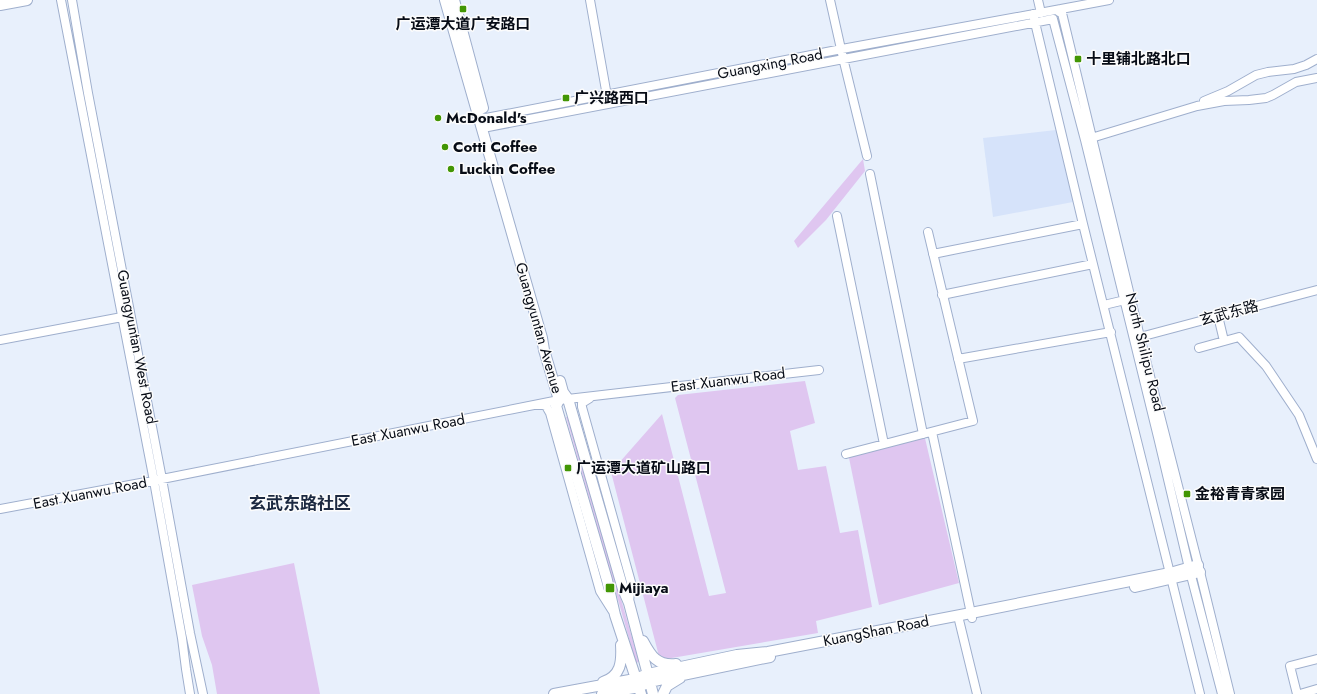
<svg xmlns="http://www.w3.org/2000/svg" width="1317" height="694" font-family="Jost,'Noto Sans SC',sans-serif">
<rect width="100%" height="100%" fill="#e8f0fc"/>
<path fill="#d6e3fa" d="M1056,130L1073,202L993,217L983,138Z"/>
<path fill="#dfc6f0" d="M863,159L865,171L826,220L798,248L794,241Z
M805,381L815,423L790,431L798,470L826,466L840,533L858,530L872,607L816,621L818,633L660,660L611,472L662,414L709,596L726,593L675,398L678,395Z
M566,417H569L639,662L636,663Z
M924,434L959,583L879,605L848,453Z
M294,563L320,694H217L212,665L202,636L192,585Z"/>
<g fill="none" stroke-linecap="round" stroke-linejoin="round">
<g stroke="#9fafcd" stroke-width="10">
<path id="minor" d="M61,0L154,481L182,638L186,669L190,694
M72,0L88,93L162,479L190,633L203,694
M590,0L607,96
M830,0L843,58L867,156
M1038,0L1041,13
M1059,12L1061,9L1109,0
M1033,14L1083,224L1200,694
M1053,19L1085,140L1158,437L1189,568L1222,694
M1204,101L1228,91L1256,75L1268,72L1294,69L1306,65L1317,59
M479,117L486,118L842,49L1061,9L1140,337L1200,572L1230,694
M481,124L488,127L1053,19
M1088,139L1197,106L1224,101L1249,100L1266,98L1273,95L1296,82L1317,78
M870,174L923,434
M837,216L884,444
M933,254L1083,224
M942,295L1093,264
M1104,305L1125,300
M1218,316L1224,341
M1140,337L1317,290
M0,340L122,317
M1199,348L1239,337L1266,366L1299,415L1317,459
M958,359L1111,332
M590,398L582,403V407L631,582L629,602
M539,404L546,406L550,413L600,591L612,610
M932,432L972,618
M846,454L973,421L928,232
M0,509L162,479L559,400L819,370
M959,620L977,694
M1297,694L1290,666L1317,659
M1300,694L1317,689"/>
</g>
<g stroke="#9fafcd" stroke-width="12">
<path id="major" d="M445,0L542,338L544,350L559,400L556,406L607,580L615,615L641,694
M454,0L483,108
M0,5L27,0
M560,381L563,392L568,399L623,589L629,603L653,694
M1135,587L1200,572
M643,641C651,656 657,666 676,664
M603,682C621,676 622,662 621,645
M554,694L635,679L648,674L737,655L768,652L971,613L1170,573L1198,565
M602,694L639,687L649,682L770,657
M663,694L667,686L680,678"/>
</g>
<g stroke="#9fafcd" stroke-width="13">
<path id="highway" d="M0,1L7,0"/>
</g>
<use href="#minor" stroke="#fff" stroke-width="8"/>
<use href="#major" stroke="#fff" stroke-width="10"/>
<use href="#highway" stroke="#fff" stroke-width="11"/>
</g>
<g fill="#429604" stroke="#fcfcfc" stroke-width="1.5">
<rect x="459" y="5" width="8" height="8" rx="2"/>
<rect x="1074" y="55" width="8" height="8" rx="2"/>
<rect x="562" y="94" width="8" height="8" rx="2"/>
<circle cx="438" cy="118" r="4"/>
<circle cx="445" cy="147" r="4"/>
<circle cx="451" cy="169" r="4"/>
<rect x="564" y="464" width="8" height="8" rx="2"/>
<rect x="1183" y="490" width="8" height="8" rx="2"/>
<rect x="605" y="583" width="10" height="10" rx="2"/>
</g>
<g text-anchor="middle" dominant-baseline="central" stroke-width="3" stroke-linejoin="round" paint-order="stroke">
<g font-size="15" font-weight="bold" fill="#070c16" stroke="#fcfcfc" text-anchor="start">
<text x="463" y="24" text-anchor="middle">广运潭大道广安路口</text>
<text x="1086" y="59">十里铺北路北口</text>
<text x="574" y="98">广兴路西口</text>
<text x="446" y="118">McDonald's</text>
<text x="453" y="147">Cotti Coffee</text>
<text x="459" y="169">Luckin Coffee</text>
<text x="576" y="468">广运潭大道矿山路口</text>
<text x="1195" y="494">金裕青青家园</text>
<text x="619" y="588">Mijiaya</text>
</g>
<g font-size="15" fill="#070c16" stroke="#fcfcfc">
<text transform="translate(770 64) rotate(-11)">Guangxing Road</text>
<text transform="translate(1229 313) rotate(-15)">玄武东路</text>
<text transform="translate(539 328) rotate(74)">Guangyuntan Avenue</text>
<text transform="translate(137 347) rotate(79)">Guangyuntan West Road</text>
<text transform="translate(1145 352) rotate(76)">North Shilipu Road</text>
<text transform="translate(728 380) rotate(-7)">East Xuanwu Road</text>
<text transform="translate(408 430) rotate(-11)">East Xuanwu Road</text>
<text transform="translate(90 493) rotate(-11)">East Xuanwu Road</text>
<text transform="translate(876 631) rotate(-11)">KuangShan Road</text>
</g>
<g font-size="17" font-weight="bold" fill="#1c2941" stroke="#fcfcfc">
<text x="300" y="503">玄武东路社区</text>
</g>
</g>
</svg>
